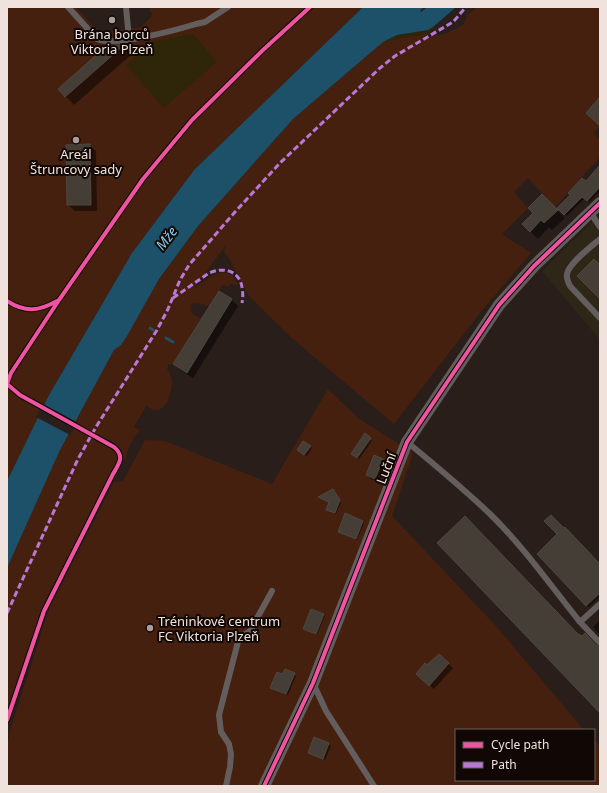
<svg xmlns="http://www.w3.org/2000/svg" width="607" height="793" font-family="'Noto Sans',sans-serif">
<rect width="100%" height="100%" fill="#291e19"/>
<path fill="#2e2617" d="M600,214V340L542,271Z"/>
<path fill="#46200f" d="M7,7H76L96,30L104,32L141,27L153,15L149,10L152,7H363L194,170L132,253L49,395L7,481Z
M477,7H600V127L594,132L600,141V157L555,207L528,178L514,192L528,208L502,234L531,253L480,313L394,424L294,340L249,296L230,260L224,252L226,245L193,289C207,280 227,259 238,285L230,284L228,287L223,284L211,304L208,306L198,303L191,304L190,311L194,315L201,318L173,364H169L167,368C168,372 171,376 172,380C173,383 171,386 171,389C169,404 161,417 146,406L134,427L140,430C133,438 127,448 126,459L124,460C124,449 116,443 107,439L104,445C112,450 120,452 117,463L45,601L7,710V568L60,450L114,350L121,345L159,279L198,226L293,119L383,42L409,36L420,35L431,32L420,39L447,33L463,25L468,14Z
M328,389L358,418L413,453L392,516L496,626L584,730H456V780H594V740L600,746V786H7V746L11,727L49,609L114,482L123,481L145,440L165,441L272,484Z"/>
<path fill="#2f2609" d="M433,27L435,29L427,33L420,35L409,36L383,42L397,35L428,30Z
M193,34L217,62L164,108L126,65L151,42Z"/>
<path fill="#1c5169" d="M363,7H424L420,11L421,12L427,7H456L433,27L428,30L397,35L383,42L293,119L198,226L159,279L127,336L121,345L114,350L60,450L7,568V481L49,395L132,253L194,170Z"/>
<path fill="#291e19" d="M43,404L77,422L70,435L36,417Z"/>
<path fill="#0007" d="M124,46L132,54L74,105L59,89L105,49Z
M89,145L96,151L97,211H75L68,205Z
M600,166V191L590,202L585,198L567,216L559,208L586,183Z
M542,196L565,218L552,230L549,227L538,239L523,224L535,213Z
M220,292L232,300L238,306L193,378L180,370L175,364Z
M365,435L372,441L359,459L354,456Z
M310,446L312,448L307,456L300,451Z
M383,460L387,464L379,482L371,479L367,475Z
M333,490L341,503L336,514L327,510L330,502L320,498Z
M363,521L364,523L357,540L339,532Z
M564,530L600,565V596L589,607L538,554Z
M323,615L325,616L317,635L304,629Z
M600,620V635L593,627Z
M439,655L453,668L434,689L421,678L428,667Z
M294,674L296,676L288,695L272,688L283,676Z
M315,738L331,746L325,760L309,752Z"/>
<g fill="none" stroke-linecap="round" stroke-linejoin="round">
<path stroke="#1c5169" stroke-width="3" d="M150,328L153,330
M166,338L173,342"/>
</g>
<path fill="#453e37" stroke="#4f4741" d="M113,45H124L65,97L58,89L104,48Z
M600,97V126L586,113Z
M90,144L91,205H67L66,145Z
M600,165V187L587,201L582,197L564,215L557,208L570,195L568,193L582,178L586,181Z
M542,194L558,210L544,223L541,220L530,232L522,224L533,213L528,208Z
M594,259L600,265V299L577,276Z
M219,291L232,299L187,373L173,364Z
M365,433L371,438L357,458L351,454Z
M303,441L311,446L304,455L297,450Z
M374,455L383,459L375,479L366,475Z
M333,489L340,500L335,513L326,510L329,502L318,497Z
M345,513L363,521L356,539L338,532Z
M551,515L564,528L565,527L600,564V593L586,606L537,554L557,534L544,521Z
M465,516L578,634L582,636L585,633L597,646L600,647V713L437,543Z
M311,609L324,614L316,634L303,629Z
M439,654L449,663L429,686L416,674L425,663L427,665Z
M285,669L295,673L286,694L270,688L277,672L282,674Z
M314,737L329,743L323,759L308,753Z"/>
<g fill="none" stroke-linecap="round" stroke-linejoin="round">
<path stroke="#635e5d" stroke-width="6" d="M68,7L97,39C115,47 176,30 196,24L205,22L228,7
M126,7L129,39
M590,212L600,227
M600,239C592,246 569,263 567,274C566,278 568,282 570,286L600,318
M407,442C435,465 464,489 490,514C524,547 551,586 580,622L600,604
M580,622L600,643
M313,683L326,711L374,786
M226,786L230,767L231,754L229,744L221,732L219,715L239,638L250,631L272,591"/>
<path stroke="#635e5d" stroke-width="12" d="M264,786L313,683L407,442L499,305L534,266L600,203"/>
<path stroke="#ba77d6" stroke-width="3" stroke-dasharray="6 3" stroke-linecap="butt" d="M173,298L209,273C223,267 239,270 242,287C243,292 243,298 242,303
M7,613L78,459L96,427L157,330L168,309L180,280L189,265L235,212L280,163L380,68L395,56L453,22L466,7"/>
<g stroke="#110805" stroke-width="6">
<path id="cycleway" d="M7,301C26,313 39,311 57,301
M7,384L11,373L59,300L143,179L192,120L263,50L310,7
M7,384L20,395L114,447C125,456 119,464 113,474L44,611L7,720
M264,786L313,683L407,442L499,305L534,266L600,203"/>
</g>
<use href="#cycleway" stroke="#f153a3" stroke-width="4"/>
</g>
<g fill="#aa9d98" stroke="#110805" stroke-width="1.5">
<circle cx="112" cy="20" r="4"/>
<circle cx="76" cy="140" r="4"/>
<circle cx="150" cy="628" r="4"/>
</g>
<g text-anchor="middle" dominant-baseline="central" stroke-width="4" stroke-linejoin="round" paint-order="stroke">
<g font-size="13" fill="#f0e2dc" stroke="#110805">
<text x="112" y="34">Brána borců<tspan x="112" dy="15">Viktoria Plzeň</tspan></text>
<text x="76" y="154">Areál<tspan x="76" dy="15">Štruncovy sady</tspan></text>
<text x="158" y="621" text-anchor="start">Tréninkové centrum<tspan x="158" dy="15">FC Viktoria Plzeň</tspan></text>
</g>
<g font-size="13" fill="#f0e2dc" stroke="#110805">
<text transform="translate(386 468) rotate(-69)">Luční</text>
</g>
<g font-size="14" font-style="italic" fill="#85cff6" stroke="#110805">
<text transform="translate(166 238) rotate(-52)">Mže</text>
</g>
</g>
<rect width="607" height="793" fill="none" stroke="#f0e2dc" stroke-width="16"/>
<rect x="455" y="729" width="140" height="52" fill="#110805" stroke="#6a5f5b"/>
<rect x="463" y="742" width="20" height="6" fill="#f153a3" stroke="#6a5f5b"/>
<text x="491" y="749" font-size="12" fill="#f0e2dc">Cycle path</text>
<rect x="463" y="762" width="20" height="6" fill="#ba77d6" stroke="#6a5f5b"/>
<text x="491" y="769" font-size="12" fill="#f0e2dc">Path</text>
</svg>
